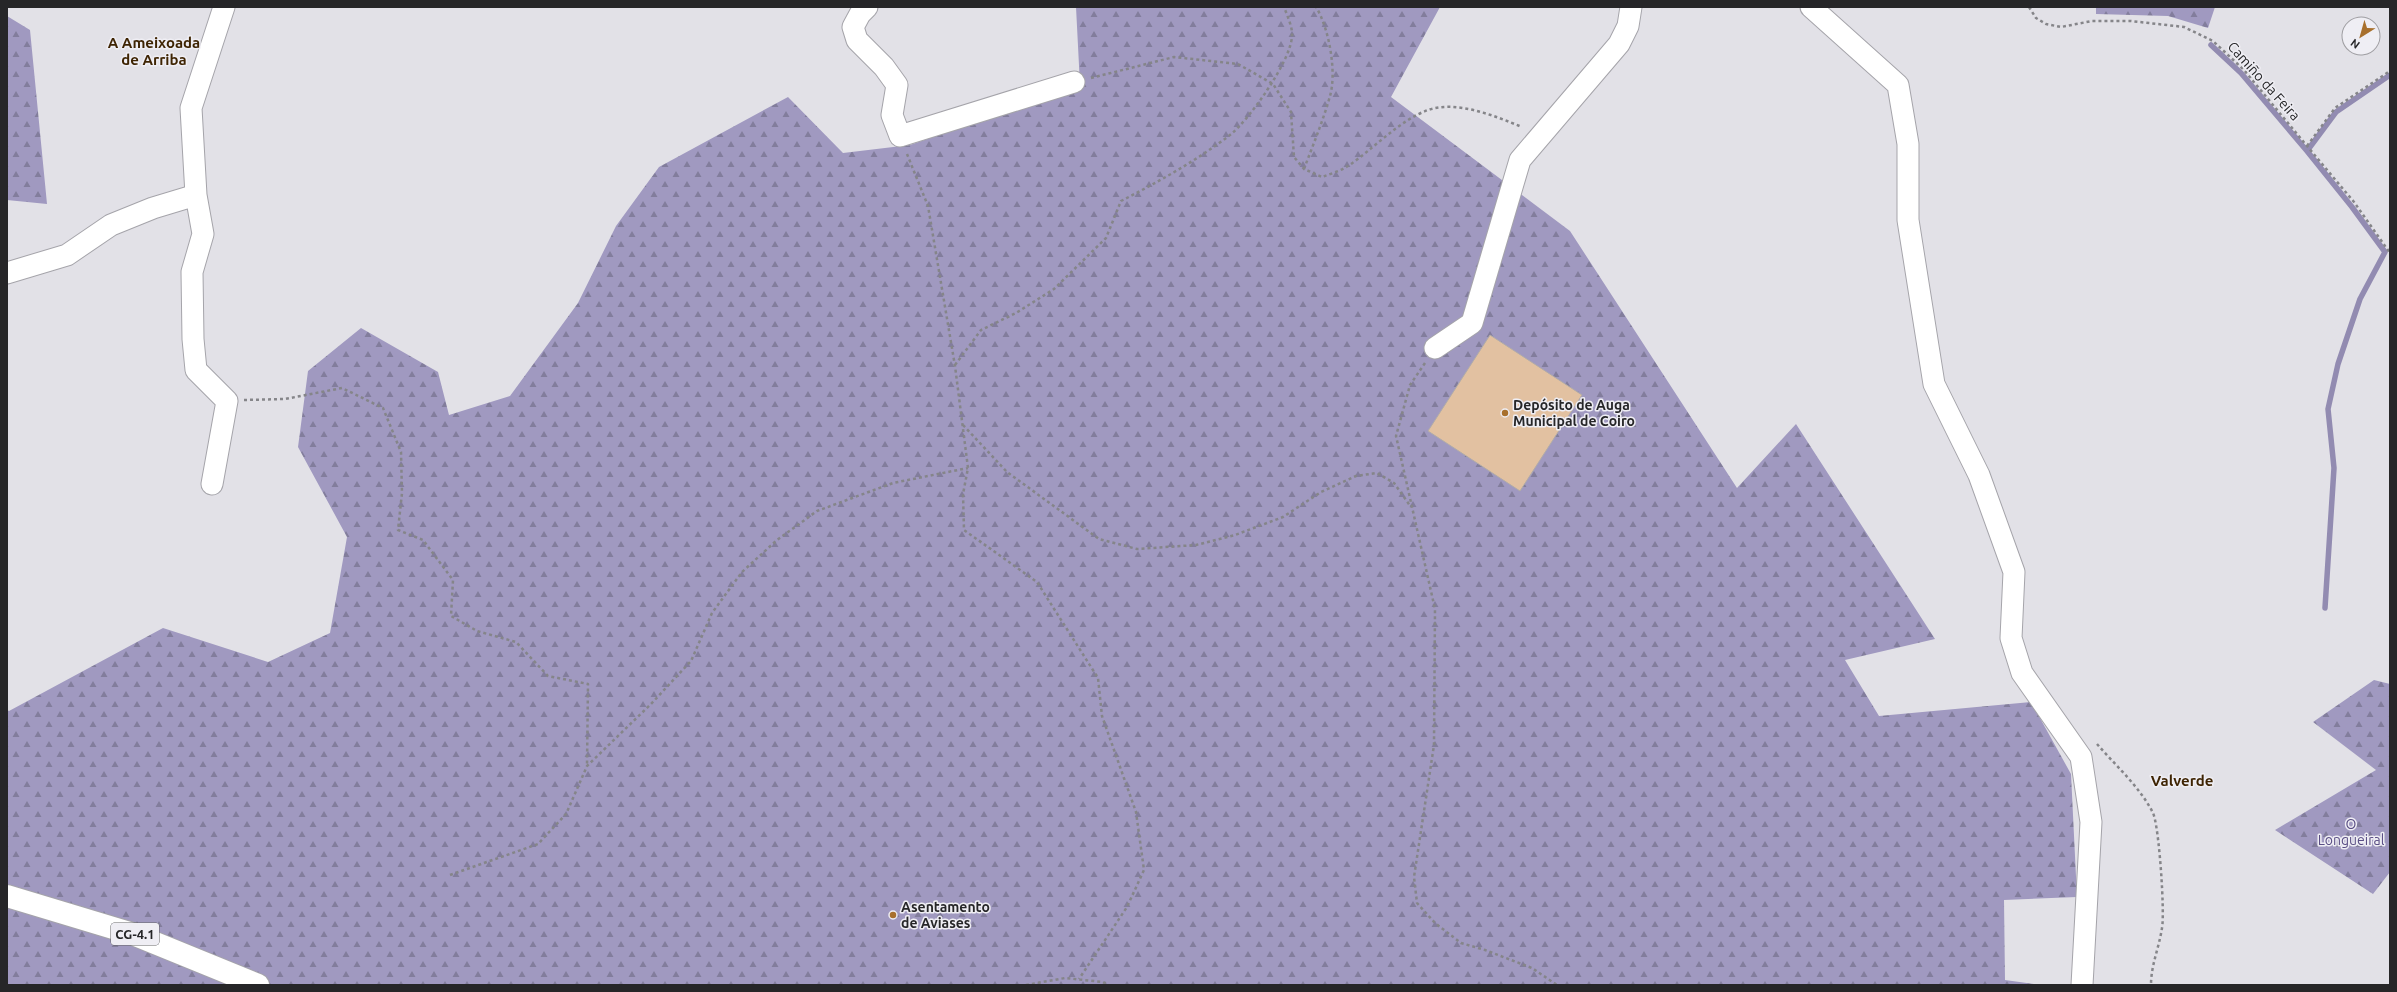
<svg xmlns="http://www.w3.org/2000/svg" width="2397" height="992" font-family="Ubuntu,sans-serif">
<defs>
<pattern id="forest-firs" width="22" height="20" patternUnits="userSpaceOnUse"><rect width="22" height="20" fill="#a099c0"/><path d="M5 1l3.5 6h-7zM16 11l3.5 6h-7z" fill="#827d9c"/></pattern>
</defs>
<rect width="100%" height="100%" fill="#e2e1e7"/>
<path fill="url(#forest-firs)" d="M1076,7H1440L1391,97L1570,231L1737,488L1796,424L1935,639L1845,660L1879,716L2031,702L2071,774L2077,897L2004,900L2005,980L2042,985H7V710L9,711L163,628L268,662L330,633L347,537L298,447L308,371L361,328L438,372L449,415L510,396L578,303L616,226L659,167L788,97L843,153L910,145L1080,85Z
M2096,7H2215L2208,28L2168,16L2096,14Z
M7,16L30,30L47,204L7,200Z
M2374,680L2390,684V872L2373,894L2275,830L2376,770L2313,722Z"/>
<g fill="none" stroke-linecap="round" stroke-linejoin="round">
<path stroke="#928bb1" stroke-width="5.5" d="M2211,45L2241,73L2307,151
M2325,608L2334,468L2328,409L2338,364L2360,299L2385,252L2352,207L2307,151L2336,112L2390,75"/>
</g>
<path fill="#e2c1a1" stroke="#b1aca8" d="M1490,335L1582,395L1520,491L1428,431Z"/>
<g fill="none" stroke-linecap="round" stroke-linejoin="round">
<g stroke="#a5a4aa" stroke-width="23">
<path id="minor" d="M867,7L860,14L853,27L857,40L884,67L897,85L892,115L900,136L1074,82
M1811,7L1898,85L1908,144V220L1934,384L1979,475L2014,572L2011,638L2022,673L2081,757L2091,822L2082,985
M7,273L67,255L111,225L153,208L196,195
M1435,348L1472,323L1520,160L1619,44L1628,26L1631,7
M212,484L227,401L196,370L193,339L192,272L203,234L196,195L191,108L224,7"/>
</g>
<g stroke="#a5a4aa" stroke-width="24">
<path id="highway" d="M7,896L133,934L258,985"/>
</g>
<path stroke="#858589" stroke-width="2.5" stroke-dasharray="3 3" stroke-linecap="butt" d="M2029,7L2036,18L2046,24L2061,27L2092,21H2131L2184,27L2213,41L2244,70L2307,146L2354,202L2390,253
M1091,78L1174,57L1238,64L1273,84L1291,112L1294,157L1304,169L1322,177C1330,174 1340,171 1348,166C1372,150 1400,120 1428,110C1457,100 1495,116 1522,127
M2307,146L2335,108L2390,71
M907,154L928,206L955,366L968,468L963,494L964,530L1037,582L1098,678L1102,716L1136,812L1144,870L1127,907L1079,979
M1304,169C1313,145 1323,121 1330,96C1337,72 1329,28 1316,7
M1425,363L1410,385L1396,436L1435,609L1434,745L1414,877L1417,903L1435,923L1461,943L1485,950L1532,968L1557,985
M955,365L981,330L1016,313L1054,289L1106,238L1121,201C1158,182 1196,161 1230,135C1249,120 1291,61 1292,36C1293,28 1287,15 1284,7
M244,400L285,399L342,388L383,408L401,452L402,493L398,530L423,540L453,580L451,616L477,631L516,642L548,676L588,684L587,766
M963,425L1007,472L1099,539L1137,549L1196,545L1235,535L1283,517L1321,492L1356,476L1377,473L1394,483L1411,507
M2097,744C2116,766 2140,787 2153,813C2159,825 2165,913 2162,928C2159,948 2151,965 2151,985
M450,875L538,844L566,814L587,766L651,704L691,661L712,613L742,572L777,540L817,511L893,483L968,468
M1026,985L1065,978L1103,982L1108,985"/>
<use href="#minor" stroke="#fff" stroke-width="21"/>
<use href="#highway" stroke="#fff" stroke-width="22"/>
</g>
<g fill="#a8702d" stroke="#efeef4" stroke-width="1.5">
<circle cx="1505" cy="413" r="4"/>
<circle cx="893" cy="915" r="4"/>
</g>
<g text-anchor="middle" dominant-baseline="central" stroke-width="3" stroke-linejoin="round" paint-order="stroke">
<rect fill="#efeef4" stroke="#626265" stroke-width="1" x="111" y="923" width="48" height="22" rx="3"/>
<g font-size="13" font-weight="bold" fill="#262628">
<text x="135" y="934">CG-4.1</text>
</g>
<g font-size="14" fill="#262628" stroke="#efeef4">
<text transform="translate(2264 81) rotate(48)">Camiño da Feira</text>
</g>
<g font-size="14" font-weight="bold" fill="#262628" stroke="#efeef4" text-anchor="start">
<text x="1513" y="405">Depósito de Auga<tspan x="1513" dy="16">Municipal de Coiro</tspan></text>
<text x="901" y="907">Asentamento<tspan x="901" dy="16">de Aviases</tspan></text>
</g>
<g font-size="14" fill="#594d84" stroke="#efeef4">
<text x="2351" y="824">O<tspan x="2351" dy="16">Longueiral</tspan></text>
</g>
<g font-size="15" font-weight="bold" fill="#3e2403" stroke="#efeef4">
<text x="154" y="42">A Ameixoada<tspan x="154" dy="17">de Arriba</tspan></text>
<text x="2182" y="780">Valverde</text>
</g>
</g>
<rect width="2397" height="992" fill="none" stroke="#262628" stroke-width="16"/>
<g transform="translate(2361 36) rotate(217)"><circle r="19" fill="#efeef4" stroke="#9f9ea2"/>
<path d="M0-3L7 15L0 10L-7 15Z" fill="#a8702d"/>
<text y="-6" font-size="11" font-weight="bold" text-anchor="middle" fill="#262628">N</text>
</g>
</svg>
